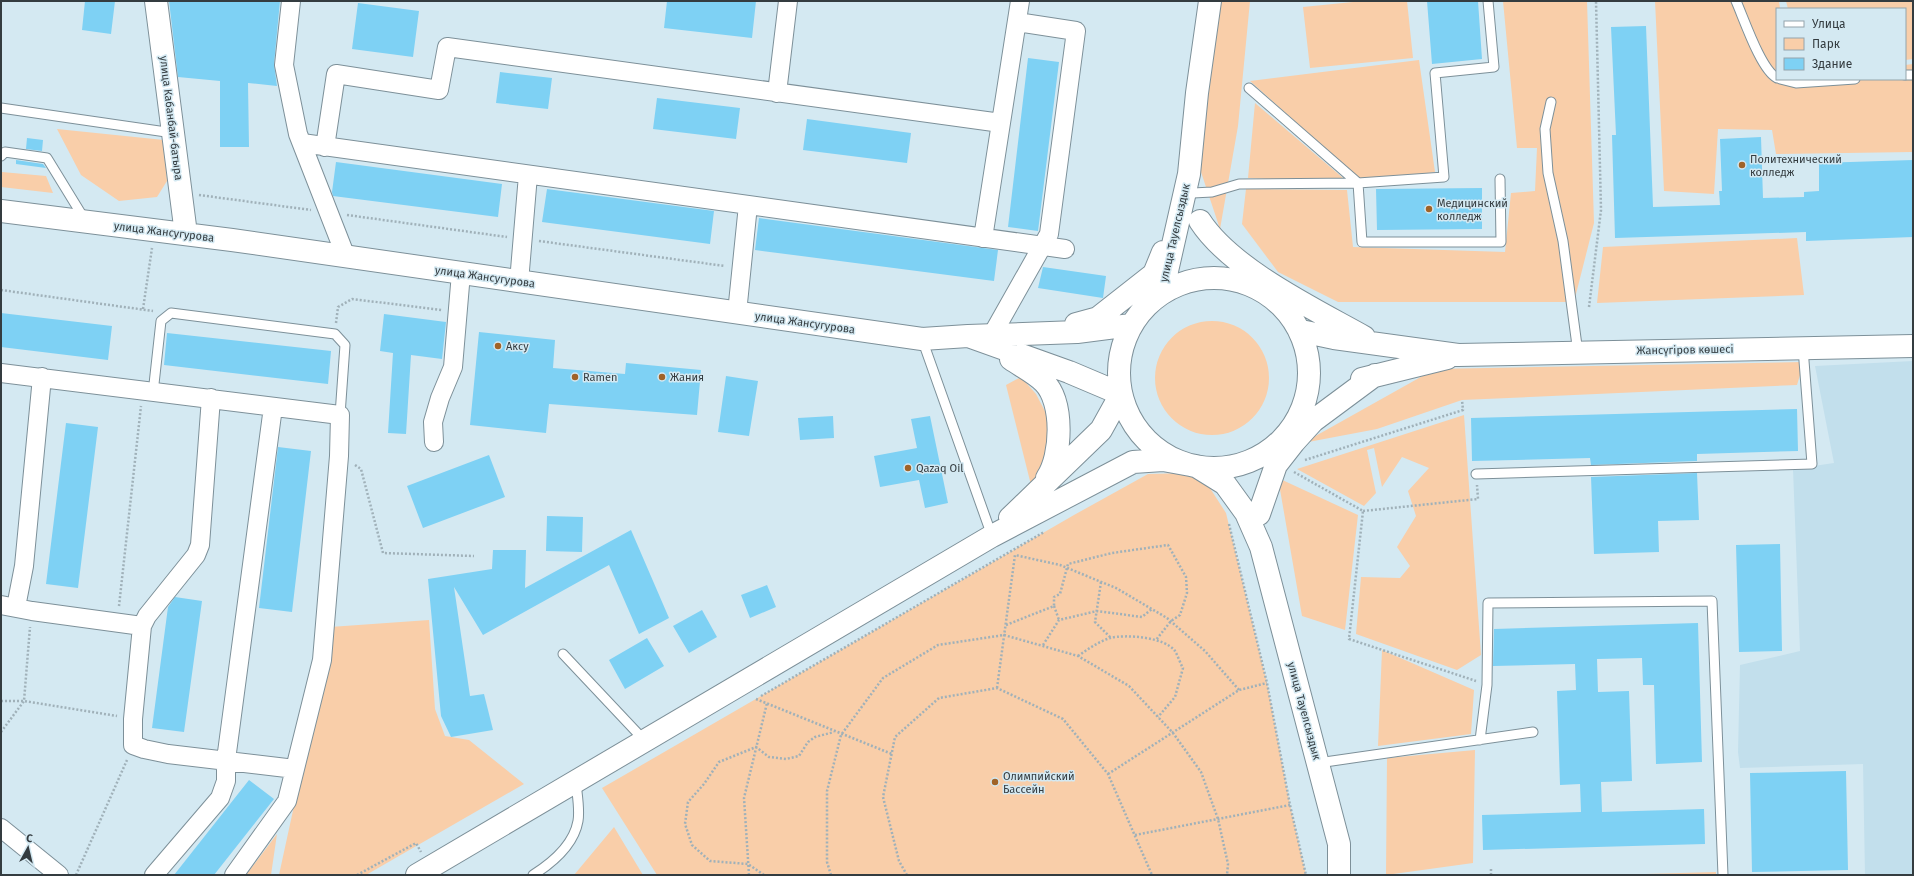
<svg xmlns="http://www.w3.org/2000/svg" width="1914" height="876" font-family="'Fira Sans',sans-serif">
<rect width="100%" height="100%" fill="#d4e9f2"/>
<path fill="#c2dfec" d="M1913,361V875H1865L1863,764L1740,768L1738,752L1740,665L1800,651L1793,469L1834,463L1815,366Z"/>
<path fill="#f9cea9" d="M1221,1H1250L1238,126L1220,229L1198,163Z
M1363,1H1407L1413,58L1310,68L1303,7Z
M1503,1H1587L1594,223L1574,302H1338L1278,272L1242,224L1246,189L1347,190L1353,247L1505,252L1511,193L1535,191L1537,148H1517Z
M1655,1H1779L1780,9H1777V79H1905V65L1913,64V152L1776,154L1772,130L1718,129L1714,194L1664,191Z
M1786,1H1913V59L1905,60V9H1788Z
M1419,60L1435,172L1364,183L1250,81Z
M1255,103L1349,183L1248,178Z
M57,129L164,140L167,181L157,197L119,201L81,175Z
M2,172L46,176L53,193L1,187Z
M1797,238L1804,295L1597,303L1603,247Z
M1155 378a57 57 0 1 1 114 0a57 57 0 1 1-114 0Z
M1804,362L1797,385L1462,400L1377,429L1303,443L1435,369Z
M1021,377L1036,394L1048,417L1047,472L1031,485L1006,385Z
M1464,415L1481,655L1457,670L1356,634L1361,577L1400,578L1410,566L1397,547L1416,516L1408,491L1429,468L1402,457L1382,487L1374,448L1367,450L1376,493L1364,506L1297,469Z
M1187,473L1208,485L1226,513L1267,683L1290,805L1306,875H657L602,788L1074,515L1148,474Z
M1278,478L1358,515L1345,630L1302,616Z
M429,620L435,709L445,736L469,740L524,784L366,875H279L322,677L330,627Z
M1382,650L1474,690L1471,734L1378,746Z
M1475,750L1473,863L1386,875L1387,758Z
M614,827L643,875H574Z
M277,834L271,875H246Z
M1716,872V875H1610Z"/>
<path fill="#7ed1f4" d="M85,1H115L111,34L82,30Z
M169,1H280L274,64L277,86L248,83L249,147H220V81L178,77Z
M667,1H756L752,38L664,28Z
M1427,1H1478L1482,59L1432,64Z
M358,3L419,11L413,57L352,49Z
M1646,26L1653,207L1720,205L1719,191H1722L1720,139L1761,137L1763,198L1804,197V192L1819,191V163L1913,160V237L1806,241V232L1615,238L1612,135H1616L1611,27Z
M1028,58L1059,62L1038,231L1008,227Z
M500,72L552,78L548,109L496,103Z
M657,98L740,108L736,139L653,129Z
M807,119L911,133L907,163L803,150Z
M27,138L43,140L42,151L26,149Z
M16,160L43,164L46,168L16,164Z
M336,162L502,184L498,217L333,196L332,192Z
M1482,188V229L1377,230L1376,189Z
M547,189L714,211L710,244L542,222Z
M759,218L998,250L994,281L755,250Z
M1043,267L1106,276L1103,298L1038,288Z
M1,313L112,326L108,360L1,347Z
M384,314L446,322L442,359L411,355L406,434L388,433L393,353L380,351Z
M479,332L555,340L553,368L625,374L626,363L701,370L697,415L549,404L546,433L470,425Z
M167,333L331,351L328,384L164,365Z
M726,376L758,381L749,436L718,432Z
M1797,409L1798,451L1697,454V461L1591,465L1590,458L1472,461L1471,418Z
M833,416L834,438L800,440L798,418Z
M930,416L948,503L925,508L919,480L880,487L874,456L917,448L911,419Z
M66,423L98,427L78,588L46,584Z
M278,447L311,451L292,612L259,608Z
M489,455L505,497L423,528L407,486Z
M1697,473L1699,520L1658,521L1659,552L1594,554L1591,477Z
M547,516L583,517L582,552L546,551Z
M631,530L669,618L639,634L609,565L483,635L454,587L470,696L484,694L493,730L451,737L441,716L428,579L492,569L493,550H526L525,588Z
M1780,544L1782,651L1739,652L1736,545Z
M767,585L776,607L750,618L741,595Z
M175,597L202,601L184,732L152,728L168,607Z
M702,610L717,637L689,653L673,626Z
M1698,623L1702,762L1656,764L1654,685H1643L1642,658L1597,659L1598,692L1629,691L1632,781L1601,782L1602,812L1704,809L1705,844L1483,850L1482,815L1581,812L1580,784L1560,785L1557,691L1576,690L1575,664L1493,666L1494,629Z
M647,638L664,666L625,689L609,660Z
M1846,771L1848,870L1752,872L1750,773Z
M249,780L274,799L214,875H174Z"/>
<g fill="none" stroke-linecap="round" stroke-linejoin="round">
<g stroke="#7d9099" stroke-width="11">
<path id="lane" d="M1736,1C1744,19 1761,70 1777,78
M1905,75H1913
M1780,79L1796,83L1855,79
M1249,88L1358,183L1362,242H1501L1500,179
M1551,102L1545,129L1548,173L1563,241L1578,353
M1,108L173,133
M1,156L5,152L47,158L85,220
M1193,193L1212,192L1239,184L1358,183L1444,177L1435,73L1494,67L1488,1
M922,339L992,536
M153,393L161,321L171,313L335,334L345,345L340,415
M1476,474L1812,464L1803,348
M563,654L644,740
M1480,740L1487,685L1488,603L1712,601L1723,875
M1318,763L1533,732
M533,875C552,863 574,844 578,821C580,809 577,794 576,783"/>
</g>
<g stroke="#7d9099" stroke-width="20">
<path id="street" d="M291,1L284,65L298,134L346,257
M777,93L788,1
M302,143L1065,249
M325,147L336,74L439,90L447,47L1001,123
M983,238L1020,1
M519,282L528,175
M737,313L748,205
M992,335L1049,234L1076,31L1017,22
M1,373L340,415L339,456L322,660L287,801L234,875
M211,398L200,545L196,555L147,616L142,626L133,719V745L144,749L168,754L295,769
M434,442L433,422L440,398L453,367L461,273
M1,605L32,611L142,626
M16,607L24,566L42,377
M1,828L59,875
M154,875L220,798L226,781V760L273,407"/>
</g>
<g stroke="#7d9099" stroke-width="24">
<path id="secondary" d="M156,1L186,234
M1,211L232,240L922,339L968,336
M1200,221C1231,269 1314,309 1364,337
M1119 373a95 95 0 1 1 190 0a95 95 0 1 1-190 0Z
M1162,293L1189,174L1197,93L1210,1
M1076,324L1098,318L1154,274L1163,252
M1301,331L1334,338L1458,355L1913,346
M1011,359C1021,366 1035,373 1044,382C1064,402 1062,456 1047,478
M1362,379L1447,358
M1259,514L1276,465L1294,442L1313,421L1375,375
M1010,518L1101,430L1121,394L1069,372L968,336L1077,332L1131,325
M417,875L992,536L1133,462L1163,460L1196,466L1225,484L1246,513L1261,547L1339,844V875"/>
</g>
<path stroke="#a0b1b9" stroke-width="2.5" stroke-dasharray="2 2" stroke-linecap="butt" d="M199,195L311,210
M347,215L507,237
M539,241L725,266
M1,290L153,311
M1589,307L1601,210L1596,1
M143,309L152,248
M336,323L338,307L352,299L442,310
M1305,460L1463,410L1462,400
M355,465L361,469L383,553L474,556
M1294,472L1363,511L1349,639L1476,681
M1363,511L1478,499L1477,485
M1229,524L1267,683L1290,805L1306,875
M1101,582L1095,622L1111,638
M119,606L141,406
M1054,606L1059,620
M1006,625L1054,606V597L1060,594L1068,564L1112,553L1168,545L1186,577L1187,593L1180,615L1171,621L1156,640
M1043,645L1059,620L1097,611L1142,617L1152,609
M1078,656C1088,649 1098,642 1110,638C1125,634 1165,637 1175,651C1178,656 1180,663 1183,668L1175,697L1158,717
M997,688L1015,555L1060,565L1116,588L1167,618L1205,651L1239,690
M761,696L1044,532
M756,699L892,754
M1,701H24L117,716
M1,732L24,701L30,627
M1108,774L1239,690L1267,683
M1135,835L1290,805
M1491,869V875
M76,875L127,760
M357,875L416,843L421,852
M749,875L744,798L767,703
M764,875L748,864L710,861L692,845L685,824L688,802L704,784L719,762L756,747L769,757L786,759L799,756L808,742L815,737L834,732
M831,875L827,862V791L841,735L883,678L938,645L1004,635L1078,656L1129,686L1173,733L1201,772L1218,819L1228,864L1227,875
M907,875L899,861L883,797L895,737L939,698L997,688L1063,719L1108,774L1152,875"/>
<use href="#lane" stroke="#fff" stroke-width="9"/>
<use href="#street" stroke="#fff" stroke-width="18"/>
<use href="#secondary" stroke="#fff" stroke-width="22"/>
</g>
<g fill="#a06327" stroke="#d4e9f2" stroke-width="1.5">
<circle cx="1742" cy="165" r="4"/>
<circle cx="1429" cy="209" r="4"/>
<circle cx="498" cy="346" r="4"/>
<circle cx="575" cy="377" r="4"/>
<circle cx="662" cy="377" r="4"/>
<circle cx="908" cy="468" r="4"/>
<circle cx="995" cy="782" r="4"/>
</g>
<g text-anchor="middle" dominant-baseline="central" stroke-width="3" stroke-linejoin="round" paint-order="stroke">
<g font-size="11" fill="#343c40" stroke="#d4e9f2">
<text transform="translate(171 118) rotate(83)">улица Кабанбай-батыра</text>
<text transform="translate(164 232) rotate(7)">улица Жансугурова</text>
<text transform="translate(1175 233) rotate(-77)">улица Тауелсыздык</text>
<text transform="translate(485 277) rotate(8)">улица Жансугурова</text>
<text transform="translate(805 323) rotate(8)">улица Жансугурова</text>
<text transform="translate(1685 350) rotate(-1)">Жансүгіров көшесі</text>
<text transform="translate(1304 711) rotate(75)">улица Тауелсыздык</text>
</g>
<g font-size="11" fill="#343c40" stroke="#d4e9f2" text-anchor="start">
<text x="1750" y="159">Политехнический<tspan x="1750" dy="13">колледж</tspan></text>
<text x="1437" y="203">Медицинский<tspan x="1437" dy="13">колледж</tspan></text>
<text x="506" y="346">Аксу</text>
<text x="583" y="377">Ramen</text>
<text x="670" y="377">Жания</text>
<text x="916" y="468">Qazaq Oil</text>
<text x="1003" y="776">Олимпийский<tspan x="1003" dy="13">Бассейн</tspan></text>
</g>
</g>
<rect width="1914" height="876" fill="none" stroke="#343c40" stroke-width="4"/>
<rect x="1776" y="8" width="130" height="72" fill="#d4e9f2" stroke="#94a4ab"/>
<rect x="1784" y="21" width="20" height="6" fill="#ffffff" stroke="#94a4ab"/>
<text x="1812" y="28" font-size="12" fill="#343c40">Улица</text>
<rect x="1784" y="38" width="20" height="12" fill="#f9cea9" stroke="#94a4ab"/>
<text x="1812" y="48" font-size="12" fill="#343c40">Парк</text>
<rect x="1784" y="58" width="20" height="12" fill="#7ed1f4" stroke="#94a4ab"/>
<text x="1812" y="68" font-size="12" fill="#343c40">Здание</text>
<g transform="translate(28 848) rotate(8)" stroke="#d4e9f2" stroke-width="3" paint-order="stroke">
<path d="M0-3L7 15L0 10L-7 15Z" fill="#343c40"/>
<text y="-6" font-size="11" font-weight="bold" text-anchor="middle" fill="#343c40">С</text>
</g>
</svg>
